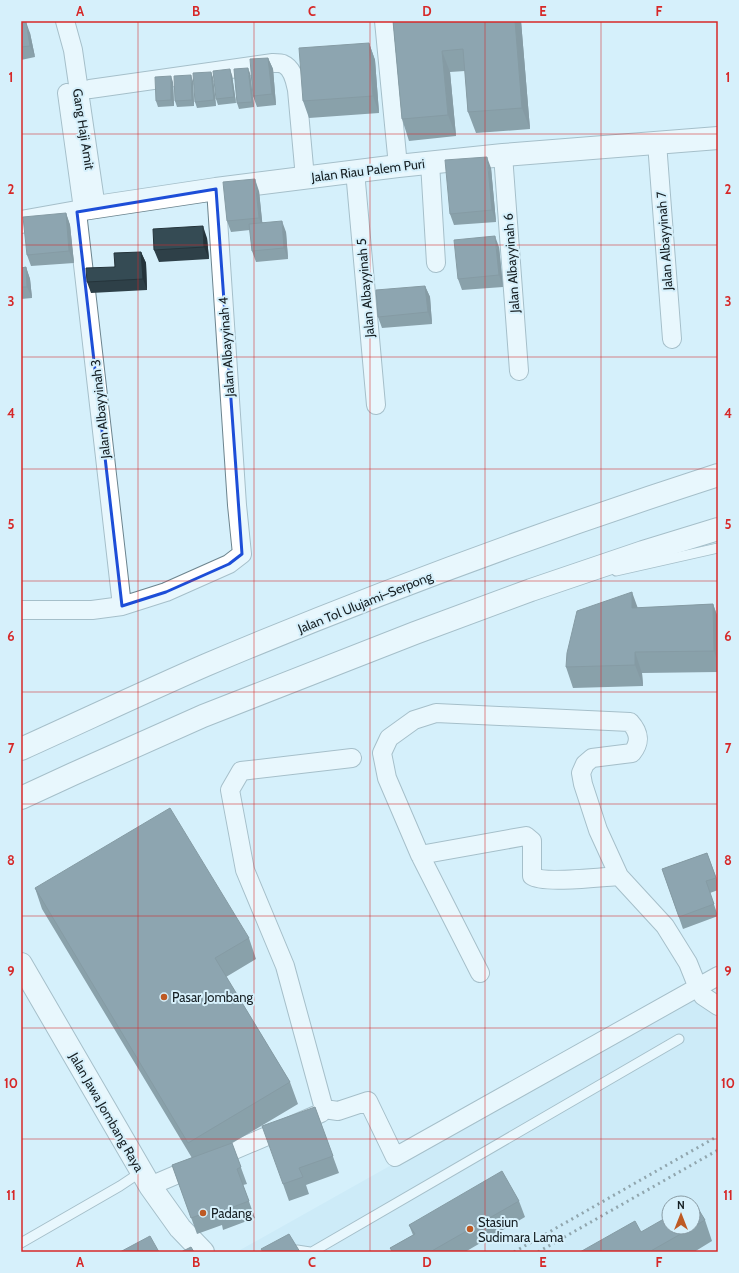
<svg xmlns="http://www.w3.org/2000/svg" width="739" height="1273" font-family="Cabin,sans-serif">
<rect width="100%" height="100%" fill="#d6f0fb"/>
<path fill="#c3e5f4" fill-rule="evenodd" d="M697,993L718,1013V1252H240V1250ZM669,1203H693V1227H669Z"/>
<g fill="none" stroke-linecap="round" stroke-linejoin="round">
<g stroke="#6c848e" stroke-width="11">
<path id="lane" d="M616,571L718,548
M21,1243L120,1186L141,1172
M297,1250L310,1252
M312,1252L679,1039"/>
</g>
<g stroke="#6c848e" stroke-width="20">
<path id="street" d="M65,21L73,50L96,208
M384,21L398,166
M90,89L273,63C276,63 281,63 283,64C293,68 295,81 297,90L305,178
M67,93L83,209
M657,143L672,339
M503,155L519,371
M430,163L436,263
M355,171L376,405
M77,212L122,606
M21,610H92L122,606L166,592L229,564L242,554L237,505L216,189
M420,855L526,836L532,841V876C543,884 602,877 619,876
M480,973L420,855L387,778L382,753L389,738L414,720L436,713L630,722C639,732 641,742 632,753L592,758L585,764L581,773L583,784L598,830L619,876L665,926L688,963L698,988L703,996L718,1006
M324,1109L338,1111L368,1101L395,1157L718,976
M150,1186L321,1113L324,1109L285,966L245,870L230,790L241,771L352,758"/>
</g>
<g stroke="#6c848e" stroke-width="24">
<path id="secondary" d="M21,222L77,212L83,209L216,189L398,166L503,155L718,138
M21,964L150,1186L180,1228L203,1252"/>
</g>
<g stroke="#6c848e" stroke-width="24">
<path id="highway" d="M21,749C83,721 144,692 206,665C374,594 545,531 718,475
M21,798L73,774L203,716L415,633L531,590L643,552L718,529"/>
</g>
<use href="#lane" stroke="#fff" stroke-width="9"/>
<use href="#street" stroke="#fff" stroke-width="18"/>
<use href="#secondary" stroke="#fff" stroke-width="22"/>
<use href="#highway" stroke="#fff" stroke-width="22"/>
<path stroke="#3f4c51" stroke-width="3" stroke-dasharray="2 4" stroke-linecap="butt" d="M514,1252L718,1136
M538,1252L718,1150"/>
</g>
<path fill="#2e4048" d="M393,21H521L530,129L476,133L468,112L465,71L450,72L456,136L409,141L402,119Z
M21,23L30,33L35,57L21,60Z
M369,43L375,60L379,113L309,118L303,101Z
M268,58L273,69L276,105L257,107L253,96Z
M211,72L213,78L216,106L197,108L195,102Z
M250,73L254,107L239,109L237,103Z
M232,75L236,103L218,105L216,99Z
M193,81L194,106L177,107L175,101Z
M173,82L174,106L158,107L156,101Z
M491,168L496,222L454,225L450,214Z
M259,191L262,222L286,232L288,259L256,262L252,251L250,230L231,232L227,221Z
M66,213L70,225L74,263L31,266L27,255Z
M207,238L209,259L159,262L154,250Z
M499,247L503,287L462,290L458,279Z
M141,252L146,263L147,290L91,293L87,282Z
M26,267L30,279L32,298L21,299V268Z
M425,286L430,297L432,324L382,328L378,317Z
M713,604L718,618V672L642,673L643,686L573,688L566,667L638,608Z
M707,853L718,882V890L710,893L718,916L683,929L662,869Z
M35,888L249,938L256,959L226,977L290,1082L298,1104L229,1145L232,1143L247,1184L243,1185L255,1218L223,1230L222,1225L197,1234L172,1165L192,1158L42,909Z
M315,1107L339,1173L306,1185L309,1194L289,1201L283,1184Z
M519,1201L525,1217L465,1252H392L390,1248L413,1235L409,1225Z
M705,1220L712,1241L694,1252H580L641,1232Z"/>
<path fill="#25343b" d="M515,21H521L530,129L522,108Z
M26,22L30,33L35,57L30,46Z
M369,43L375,60L379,113L373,96Z
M442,51L450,72L456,136L448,115Z
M268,58L273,69L276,105L272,94Z
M248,68L250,73L254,107L252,102Z
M230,69L232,75L236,103L234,97Z
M211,72L213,78L216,106L214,100Z
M191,75L193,81L194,106L192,100Z
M171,76L173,82L174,106L171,100Z
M487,157L491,168L496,222L492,210Z
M255,179L259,191L263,229L259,218Z
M66,213L70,225L74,263L69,251Z
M282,221L286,232L288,259L284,248Z
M203,226L207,238L209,259L204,247Z
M495,236L499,247L503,287L499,275Z
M141,252L146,263L147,290L143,279Z
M26,267L30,279L32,298L27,287Z
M425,286L430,297L432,324L428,312Z
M632,592L640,614L632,608Z
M713,604L718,618V663L714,651Z
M635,652L642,673L643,686L635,665Z"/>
<path fill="#354b54" stroke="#25343b" d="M393,21H515L522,108L468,112L463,49L442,51L448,115L402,119Z
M26,22L30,46L21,47V23Z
M369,43L373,96L303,101L299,48Z
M268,58L272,94L253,96L250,59Z
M248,68L252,102L237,103L234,69Z
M230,69L234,97L216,99L213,71Z
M211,72L214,100L195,102L193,73Z
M191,75L192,100L175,101L174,76Z
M171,76V100L156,101L155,77Z
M487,157L492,210L450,214L445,160Z
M255,179L259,218L227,221L223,182Z
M66,213L69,251L27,255L23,217Z
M282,221L284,248L252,251L249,224Z
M203,226L204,247L154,250L153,229Z
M495,236L499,275L458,279L454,240Z
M141,252L143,279L87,282L86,268L115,267L114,253Z
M26,267L27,287H21V268Z
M425,286L428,312L378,317L376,290Z
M632,592V608L713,604L714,651L635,652V665L566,667L567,653L577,611Z
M170,808L249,938L215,958L290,1082L188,1143L35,888Z
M707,853L716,878L706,881L714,904L679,917L662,869Z
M315,1107L333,1156L299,1168L303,1177L283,1184L262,1126Z
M232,1143L241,1167L237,1169L249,1201L217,1213L216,1209L191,1218L172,1165Z
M502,1171L519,1201L430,1252H393L390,1248L415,1234L409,1225Z
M694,1202L705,1220L693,1227V1203H692Z
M669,1216V1227H693L649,1252H580L635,1221L641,1232Z
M289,1234L300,1252H263L261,1249Z
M150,1236L159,1252H120Z
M191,1247L194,1252H181Z"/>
<path d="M0 0H739V1273H0ZM216,189L242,554L229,564L166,592L122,606L77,212Z" fill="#d6f0fb" fill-opacity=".55" fill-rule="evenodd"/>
<path fill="none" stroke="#1d4ed8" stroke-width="3" stroke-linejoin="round" d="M216,189L242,554L229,564L166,592L122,606L77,212Z"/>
<path fill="none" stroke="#d62828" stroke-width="1" stroke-opacity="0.55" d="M138,21V1252M254,21V1252M370,21V1252M485,21V1252M601,21V1252M21,134H718M21,245H718M21,357H718M21,469H718M21,581H718M21,692H718M21,804H718M21,916H718M21,1028H718M21,1139H718"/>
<g fill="#be5a24" stroke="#d6f0fb" stroke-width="1.5">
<circle cx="164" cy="997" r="4"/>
<circle cx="203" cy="1213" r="4"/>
<circle cx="470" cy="1229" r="4"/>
</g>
<g text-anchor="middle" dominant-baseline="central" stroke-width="4" stroke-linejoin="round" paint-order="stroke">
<g font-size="13" fill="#161f23" stroke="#d6f0fb">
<text transform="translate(84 129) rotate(81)">Gang Haji Amit</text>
<text transform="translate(368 170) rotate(-7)">Jalan Riau Palem Puri</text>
<text transform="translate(664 241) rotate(-94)">Jalan Albayyinah 7</text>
<text transform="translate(511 263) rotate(-94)">Jalan Albayyinah 6</text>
<text transform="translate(365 288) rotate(-95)">Jalan Albayyinah 5</text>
<text transform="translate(226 347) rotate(-94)">Jalan Albayyinah 4</text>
<text transform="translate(100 409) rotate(-96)">Jalan Albayyinah 3</text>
<text transform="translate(365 602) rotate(-22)">Jalan Tol Ulujami–Serpong</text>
<text transform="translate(107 1112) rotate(60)">Jalan Jawa Jombang Raya</text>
</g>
<g font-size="13" fill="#161f23" stroke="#d6f0fb" text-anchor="start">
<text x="172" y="997">Pasar Jombang</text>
<text x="211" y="1213">Padang</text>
<text x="478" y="1222">Stasiun<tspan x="478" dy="15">Sudimara Lama</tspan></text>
</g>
</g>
<rect width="739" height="1273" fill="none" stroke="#d6f0fb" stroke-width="44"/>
<g transform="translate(681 1215)"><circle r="19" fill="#d6f0fb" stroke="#899ca5"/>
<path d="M0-3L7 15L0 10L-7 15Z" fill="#be5a24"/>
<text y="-6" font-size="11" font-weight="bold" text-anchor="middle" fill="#161f23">N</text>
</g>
<rect x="22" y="22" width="695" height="1229" fill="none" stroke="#d62828" stroke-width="1.5"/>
<g font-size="13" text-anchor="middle" font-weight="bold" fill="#d62828">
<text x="80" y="16">A</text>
<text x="196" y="16">B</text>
<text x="312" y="16">C</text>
<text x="427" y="16">D</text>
<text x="543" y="16">E</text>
<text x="659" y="16">F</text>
<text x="11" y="82">1</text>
<text x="728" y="82">1</text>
<text x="11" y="194">2</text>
<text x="728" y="194">2</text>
<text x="11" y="306">3</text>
<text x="728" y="306">3</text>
<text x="11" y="418">4</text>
<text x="728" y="418">4</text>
<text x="11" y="529">5</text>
<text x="728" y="529">5</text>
<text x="11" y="641">6</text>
<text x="728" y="641">6</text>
<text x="11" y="753">7</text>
<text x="728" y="753">7</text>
<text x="11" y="865">8</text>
<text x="728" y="865">8</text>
<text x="11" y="976">9</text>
<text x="728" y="976">9</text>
<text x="11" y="1088">10</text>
<text x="728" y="1088">10</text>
<text x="11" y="1200">11</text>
<text x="728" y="1200">11</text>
<text x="80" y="1267">A</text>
<text x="196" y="1267">B</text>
<text x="312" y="1267">C</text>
<text x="427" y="1267">D</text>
<text x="543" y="1267">E</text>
<text x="659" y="1267">F</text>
</g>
</svg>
